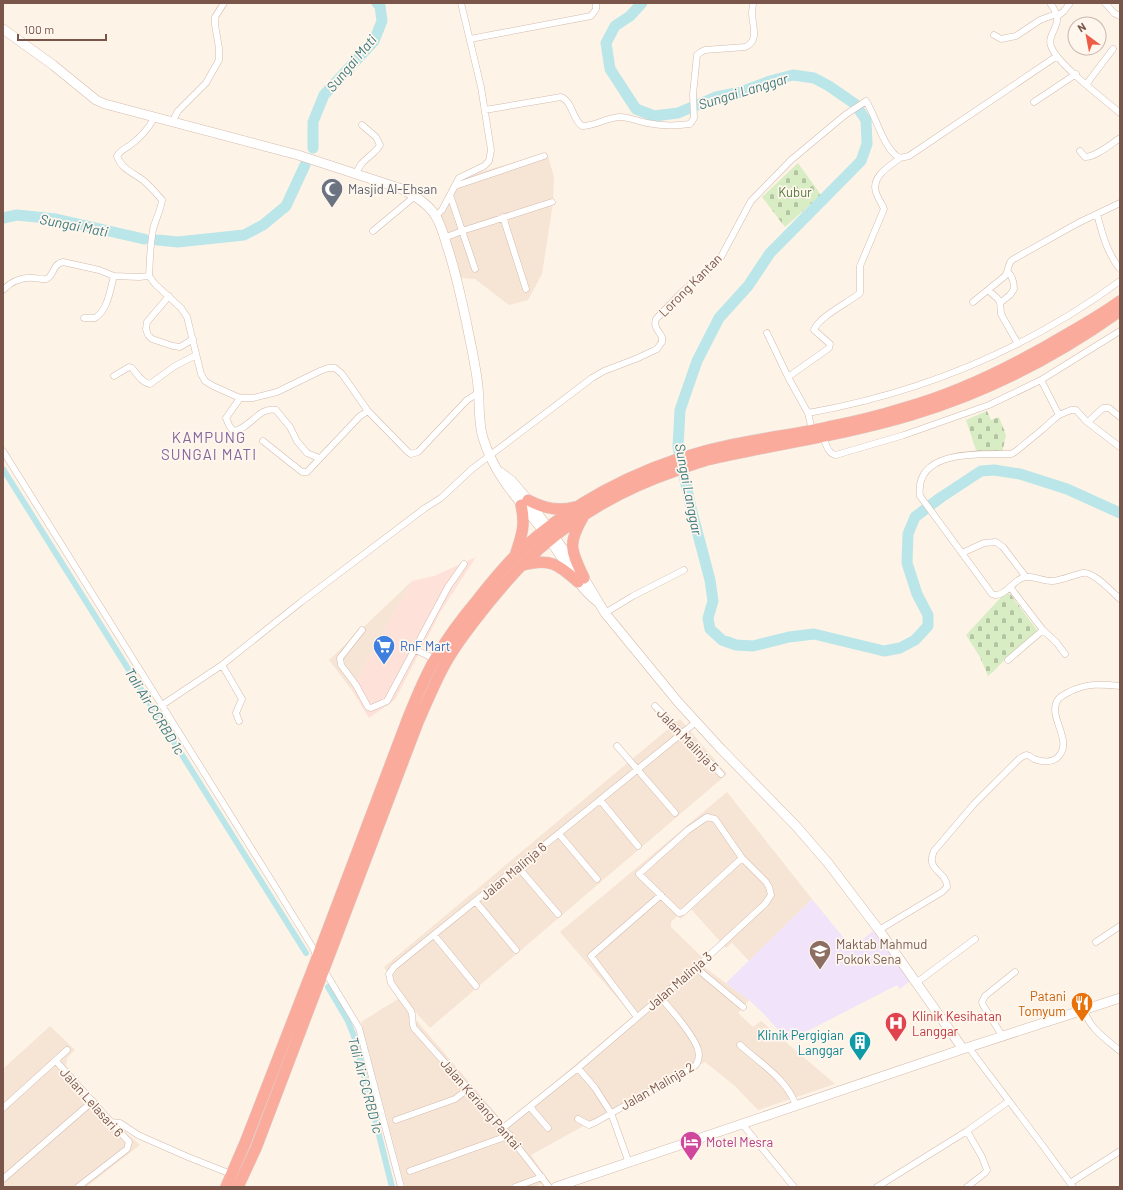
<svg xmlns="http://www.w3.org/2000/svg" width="1123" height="1190" font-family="Barlow,sans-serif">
<defs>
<pattern id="cemetery-stones" width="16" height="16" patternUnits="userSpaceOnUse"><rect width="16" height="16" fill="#d8edc4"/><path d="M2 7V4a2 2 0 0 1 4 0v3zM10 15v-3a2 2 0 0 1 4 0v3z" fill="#b4c3a1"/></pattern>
</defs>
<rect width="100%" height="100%" fill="#fef3e7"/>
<path fill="#f6e4d5" d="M547,153L554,177L553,203L542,274L528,300L509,305L475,279L461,278L439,218L459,178Z
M412,581L351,689L329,660Z
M680,719L727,774L430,1028L402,997L384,967Z
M727,792L812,899L749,961L732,943L726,948L691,909L681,919L677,916L671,922V927L708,963L704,967L749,1000L738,1013L753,1027L761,1021L835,1084L758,1110L735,1086L705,1062L613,1111L605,1114L531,1155L549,1181L533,1187H405L361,1022L398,999L505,1124L633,1016L560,932Z
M50,1026L75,1050L67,1058L66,1066L114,1122L140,1145L86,1187H3V1069Z"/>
<path fill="#fee2da" d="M476,557L441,611L395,700L369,718L351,689L412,581L434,576Z"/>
<path fill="#f0e3fa" d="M812,899L852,948L873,931L910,981L900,989L897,985L788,1041L763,1013L749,1000L726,983Z"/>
<path fill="url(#cemetery-stones)" d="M798,163L821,195L785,227L762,197Z
M987,411L991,420L999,417L1006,435L1002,453H977L966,420Z
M1005,593H1008L1011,595L1039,633L1009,655L995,670L988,676L980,657L966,635Z"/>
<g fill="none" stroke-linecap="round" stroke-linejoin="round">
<path stroke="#bae6e9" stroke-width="6" d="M3,469L306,953
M328,987L348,1021L355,1039L392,1187"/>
<path stroke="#bae6e9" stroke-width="11" d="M642,3L630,16L615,26L606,43L610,69L636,109L654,116L678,113L716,97L741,92L770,81L793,75L814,78L829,86L855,104L866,120L867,144L861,161L770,253L748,286L719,318L697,361L680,410L678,447L691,508L710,580L713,601L708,618L710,629L722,640L736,645L753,646L789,637L814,634L884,651L900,648L915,640L928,626V615L917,594L907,563L908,534L915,517L940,498L981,471L994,470L1020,474L1067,489L1120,513
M313,148V122L324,95L374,41L382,21L380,6L377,3
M3,218L17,215L56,219L144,239
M158,240L178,242L244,235L263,225L286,206L305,165"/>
<g stroke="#d3bbae" stroke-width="7">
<path id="street" d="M1050,3C1053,7 1057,13 1057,17C1059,27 1047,36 1051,46C1056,63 1105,100 1120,113
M1105,3L1114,13L1120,16
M1058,16L1064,11L1070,3
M994,35L1001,39L1016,36L1040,20L1056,14
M470,39L591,16L596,9V3
M1087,84L1091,78L1113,49
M1034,102L1076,74
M485,110L561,97C573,102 572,119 582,126C595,126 606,118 619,117C629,117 637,121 647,123C661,126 676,126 690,124L694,118L693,94L697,55L701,52L705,50L745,47C760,41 752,25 752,13C752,9 753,6 753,3
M172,122L178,111L206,83L219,60V48L215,25V17L224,3
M1080,151L1085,157C1096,157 1111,144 1120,138
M357,174C358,161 374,156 380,145L376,137L362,125
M455,186L544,156
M450,195L475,269
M1097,214C1102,233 1107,253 1120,269
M436,216L442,210L459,178L484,166L489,161L491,150L481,87L461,3
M503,217L526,289
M373,231L415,196
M444,238L462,231L552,202
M149,276L155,284L181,308L187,317L201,374L205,381L213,386L240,398H253L277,392L320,371L328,368H335L342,374L368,411L408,452L411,454L418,452L467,400L478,393
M149,276C150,261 150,245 153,230C155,220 161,210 162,200C156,193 151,187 144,181C134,173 121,169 117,156C120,151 124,149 129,146C140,138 148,130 154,118
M3,290C11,282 22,277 34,278C37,278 43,280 46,279C54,277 52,264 63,262L99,270L114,276L139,277L149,276
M989,291L997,298L1000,302L1001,314L1018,344
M169,296L147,322L146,329L148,335L152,339L173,346L180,347L193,339
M973,302L1005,276C1009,271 1007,265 1012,260L1078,223L1120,203
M1000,303L1010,295L1014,289C1014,283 1013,277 1008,272
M84,318H95C108,310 110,290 114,276
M767,333L788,377L808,413L812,430
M114,376L129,367L132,368C137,374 142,383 150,384L175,366L196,355
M788,377L829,348L830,344L814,330C818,318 845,304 856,296L860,293V266L884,209C882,204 879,200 877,195C869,178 888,167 900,158
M1041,380L1059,415L1053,420L1043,429L1015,452L1011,454C981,454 914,449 920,496L992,594C1003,599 1012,582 1022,578C1031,574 1043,582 1053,581C1063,580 1073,575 1083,573C1093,571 1112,592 1120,599
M240,398L226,418L229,425L233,431C249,430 259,406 276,410L290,427L297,441L307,453L319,458
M808,413C921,393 1027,349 1120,281
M1059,415L1071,410H1076L1086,421L1120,447
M1088,422L1103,408H1109L1120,417
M823,437C826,444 828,454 836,455L904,435L989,405L1041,380L1120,331
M263,441L302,472H307L360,416L368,411
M3,451L278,891L313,948L317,958
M962,553L984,543L996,542L1003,547L1026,577
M1010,587L1043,630L1057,643L1065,654
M605,613L633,596L684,570
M362,630L340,658L341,665L356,685L368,707L371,708L387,701L448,587L464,564
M414,649L435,659
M1008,660L1043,630
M222,665L242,699L236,713L239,721
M162,705L222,665L301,602L425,508L441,498L472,469L592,378L604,371L638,358L657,349L662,342V337C659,331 653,327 656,319L681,293L721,257L751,201L791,160L845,115L866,101C876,116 884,151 900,158L909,156L1057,56
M655,706L721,774
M617,746L675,813
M600,800L638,846
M559,834L597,879
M518,867L558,914
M476,902L516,950
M879,930L942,892L947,887C947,871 925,871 934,851L974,804L1018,760C1020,758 1023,756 1026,755C1029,755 1031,757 1034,759C1041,762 1052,763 1058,757C1074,741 1048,718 1057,701C1059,697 1065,694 1069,692C1086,683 1102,684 1120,686
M434,935L476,986
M1096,942L1120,926
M695,967L743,1007
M324,970L359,1028L401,1187
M916,983L975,939
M1084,1010C1089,1028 1106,1039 1120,1051
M637,1017L591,956L661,895
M1003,1037L983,1005L982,1002L985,996L1015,972
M740,1045C760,1063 788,1080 796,1106
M969,1048L1043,1146L1073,1187
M56,1061L129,1142L127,1149L78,1187
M578,1068L595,1088L611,1113L629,1163
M530,1107L548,1128
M3,1108L67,1050
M578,1119L589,1125L596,1122L696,1065C699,1060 700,1056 698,1050C695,1037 670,1008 660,997
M396,1120L455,1099L469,1088
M110,1122L120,1123L138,1135L188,1157L231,1174
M743,1125L794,1187
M503,1128L578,1068L702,962L765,904L771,895L769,887L766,882L742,858L715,819L707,817L688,830L639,874L679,913L683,912L742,858
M967,1131L982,1157L987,1170L985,1173L967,1187
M410,1171L510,1135
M3,1179L93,1101
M1070,1183L1120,1151
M515,1187L542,1177
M549,1187L503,1128L414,1028C411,1022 414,1018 411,1011L391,983L389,974L394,967L696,722
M877,1187L967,1131L1009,1101"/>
</g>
<g stroke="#d6bbab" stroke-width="10">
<path id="secondary" d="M3,29L53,65L96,100L105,104L298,155L402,189C415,196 427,203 435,215C441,224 444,236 447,246C456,272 461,298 467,325C471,346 476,366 478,387C480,405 478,421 483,438C495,477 520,501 544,532C562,555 575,585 599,603
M500,472L511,480L528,500L584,578L605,613L678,702L721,749L796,826L828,863L879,930L963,1049
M556,1187L963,1049L1120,998"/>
</g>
<g stroke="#dcd3d0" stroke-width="12">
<path id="highway" d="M528,500C543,508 558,512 575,507
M583,517C567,545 571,550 584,578
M515,556C521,537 526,526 521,505
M523,565C550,558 558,564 578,582
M226,1187L245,1143L317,958L408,718C416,698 424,678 435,659C447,638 462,618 478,599C489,585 501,570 514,557C566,506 635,469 705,451C746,440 787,436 828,427C854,422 879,416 904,408C962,392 1017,364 1069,333C1086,323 1104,313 1120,301
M238,1187L256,1148L418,722C427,702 435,682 445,664C457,642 472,624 487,605C498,592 509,578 521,566C565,522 616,491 675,471C686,467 696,463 707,460C775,444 844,435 911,415C985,393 1057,356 1120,311"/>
</g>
<use href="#street" stroke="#fff" stroke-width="6"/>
<use href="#secondary" stroke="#fff" stroke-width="9"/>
<use href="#highway" stroke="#fbab9b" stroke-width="11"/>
</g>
<defs>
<g id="mosque-pin" transform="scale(1.15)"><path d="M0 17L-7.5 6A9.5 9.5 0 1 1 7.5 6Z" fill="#6b7280" stroke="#fff7ee"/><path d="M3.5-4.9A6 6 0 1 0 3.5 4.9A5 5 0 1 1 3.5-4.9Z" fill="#fff"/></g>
<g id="supermarket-pin" transform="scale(1.15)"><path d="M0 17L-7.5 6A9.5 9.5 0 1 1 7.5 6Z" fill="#3f7fe0" stroke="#fff7ee"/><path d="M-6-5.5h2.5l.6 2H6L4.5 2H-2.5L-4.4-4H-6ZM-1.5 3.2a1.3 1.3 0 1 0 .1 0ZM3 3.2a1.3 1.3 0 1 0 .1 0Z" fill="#fff"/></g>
<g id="school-pin" transform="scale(1.15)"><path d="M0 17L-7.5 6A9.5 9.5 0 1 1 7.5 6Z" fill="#8d6e63" stroke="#fff7ee"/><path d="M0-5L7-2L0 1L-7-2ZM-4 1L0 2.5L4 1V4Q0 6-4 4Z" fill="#fff"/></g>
<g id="restaurant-pin" transform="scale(1.15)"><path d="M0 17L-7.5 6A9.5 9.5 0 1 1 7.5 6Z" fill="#e8710a" stroke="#fff7ee"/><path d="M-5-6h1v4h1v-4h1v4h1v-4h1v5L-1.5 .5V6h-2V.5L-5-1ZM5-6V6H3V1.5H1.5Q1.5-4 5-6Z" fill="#fff"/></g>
<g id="hospital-pin" transform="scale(1.15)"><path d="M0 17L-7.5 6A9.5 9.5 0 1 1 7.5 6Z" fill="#e0444e" stroke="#fff7ee"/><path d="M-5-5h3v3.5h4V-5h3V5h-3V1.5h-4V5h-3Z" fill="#fff"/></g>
<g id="building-pin" transform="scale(1.15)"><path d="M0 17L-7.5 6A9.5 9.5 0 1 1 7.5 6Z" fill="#0f9aa8" stroke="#fff7ee"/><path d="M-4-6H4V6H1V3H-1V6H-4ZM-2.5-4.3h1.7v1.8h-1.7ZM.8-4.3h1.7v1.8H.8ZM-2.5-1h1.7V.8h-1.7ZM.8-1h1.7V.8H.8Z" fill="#fff"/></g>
<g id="hotel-pin" transform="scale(1.15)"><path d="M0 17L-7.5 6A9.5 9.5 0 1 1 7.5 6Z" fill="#d1479c" stroke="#fff7ee"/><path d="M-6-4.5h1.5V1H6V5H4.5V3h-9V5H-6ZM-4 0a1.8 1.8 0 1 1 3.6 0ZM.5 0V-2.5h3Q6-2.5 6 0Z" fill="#fff"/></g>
</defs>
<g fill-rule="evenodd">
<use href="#mosque-pin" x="332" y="189"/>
<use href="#supermarket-pin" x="384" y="646"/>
<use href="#school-pin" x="820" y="951"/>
<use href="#restaurant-pin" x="1082" y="1003"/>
<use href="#hospital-pin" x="896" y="1023"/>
<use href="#building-pin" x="860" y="1042"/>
<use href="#hotel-pin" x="691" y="1142"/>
</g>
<g text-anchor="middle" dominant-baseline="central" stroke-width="3.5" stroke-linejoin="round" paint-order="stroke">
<g font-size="13" fill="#5b616d" stroke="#fff7ee" text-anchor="start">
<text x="348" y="189">Masjid Al-Ehsan</text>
</g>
<g font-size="13" fill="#557a3d" stroke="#fff7ee">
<text x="795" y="192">Kubur</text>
</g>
<g font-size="13" fill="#795649" stroke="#fff7ee">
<text transform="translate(690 285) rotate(-45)">Lorong Kantan</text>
<text transform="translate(688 740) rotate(46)">Jalan Malinja 5</text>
<text transform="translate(513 871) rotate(-40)">Jalan Malinja 6</text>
<text transform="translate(679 981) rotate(-41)">Jalan Malinja 3</text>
<text transform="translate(657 1086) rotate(-30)">Jalan Malinja 2</text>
<text transform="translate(92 1102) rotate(48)">Jalan Lelasari 6</text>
<text transform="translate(481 1104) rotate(49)">Jalan Keriang Pantai</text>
</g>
<g font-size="13" fill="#366cbe" stroke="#fff7ee" text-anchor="start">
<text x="400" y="646">RnF Mart</text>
</g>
<g font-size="13" fill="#785e54" stroke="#fff7ee" text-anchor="start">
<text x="836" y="944">Maktab Mahmud<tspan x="836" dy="15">Pokok Sena</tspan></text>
</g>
<g font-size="13" fill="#c56008" stroke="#fff7ee" text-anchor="end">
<text x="1066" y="996">Patani<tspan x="1066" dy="15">Tomyum</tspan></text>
</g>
<g font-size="13" fill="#be3a42" stroke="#fff7ee" text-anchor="start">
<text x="912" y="1016">Klinik Kesihatan<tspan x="912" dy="15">Langgar</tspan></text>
</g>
<g font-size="13" fill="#0d838f" stroke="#fff7ee" text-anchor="end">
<text x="844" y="1035">Klinik Pergigian<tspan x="844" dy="15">Langgar</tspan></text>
</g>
<g font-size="13" fill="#b23c85" stroke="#fff7ee" text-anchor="start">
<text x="706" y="1142">Motel Mesra</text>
</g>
<g font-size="14" font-style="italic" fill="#3c7a7f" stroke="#fff7ee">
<text transform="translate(351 63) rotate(-50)">Sungai Mati</text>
<text transform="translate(743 91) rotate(-17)">Sungai Langgar</text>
<text transform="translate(74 225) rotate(11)">Sungai Mati</text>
<text transform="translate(689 489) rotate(79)">Sungai Langgar</text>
<text transform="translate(155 711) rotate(58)">Tali Air CCRBD 1c</text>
<text transform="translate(366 1085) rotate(75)">Tali Air CCRBD 1c</text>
</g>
<g font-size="15" letter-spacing="1" fill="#85659d" stroke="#fff7ee">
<text x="209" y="437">KAMPUNG<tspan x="209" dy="17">SUNGAI MATI</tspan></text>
</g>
</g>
<rect width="1123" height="1190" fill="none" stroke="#795649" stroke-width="8"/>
<g transform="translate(1087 36) rotate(328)"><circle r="19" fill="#fff7ee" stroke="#c9b7ac"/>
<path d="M0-3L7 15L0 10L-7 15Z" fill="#ee5c46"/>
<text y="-6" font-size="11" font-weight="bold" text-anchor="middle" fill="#795649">N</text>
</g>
<path d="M18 34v6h88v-6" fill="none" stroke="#795649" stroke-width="2"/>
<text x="24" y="34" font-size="12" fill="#795649" stroke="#fff7ee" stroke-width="3" paint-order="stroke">100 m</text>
</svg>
